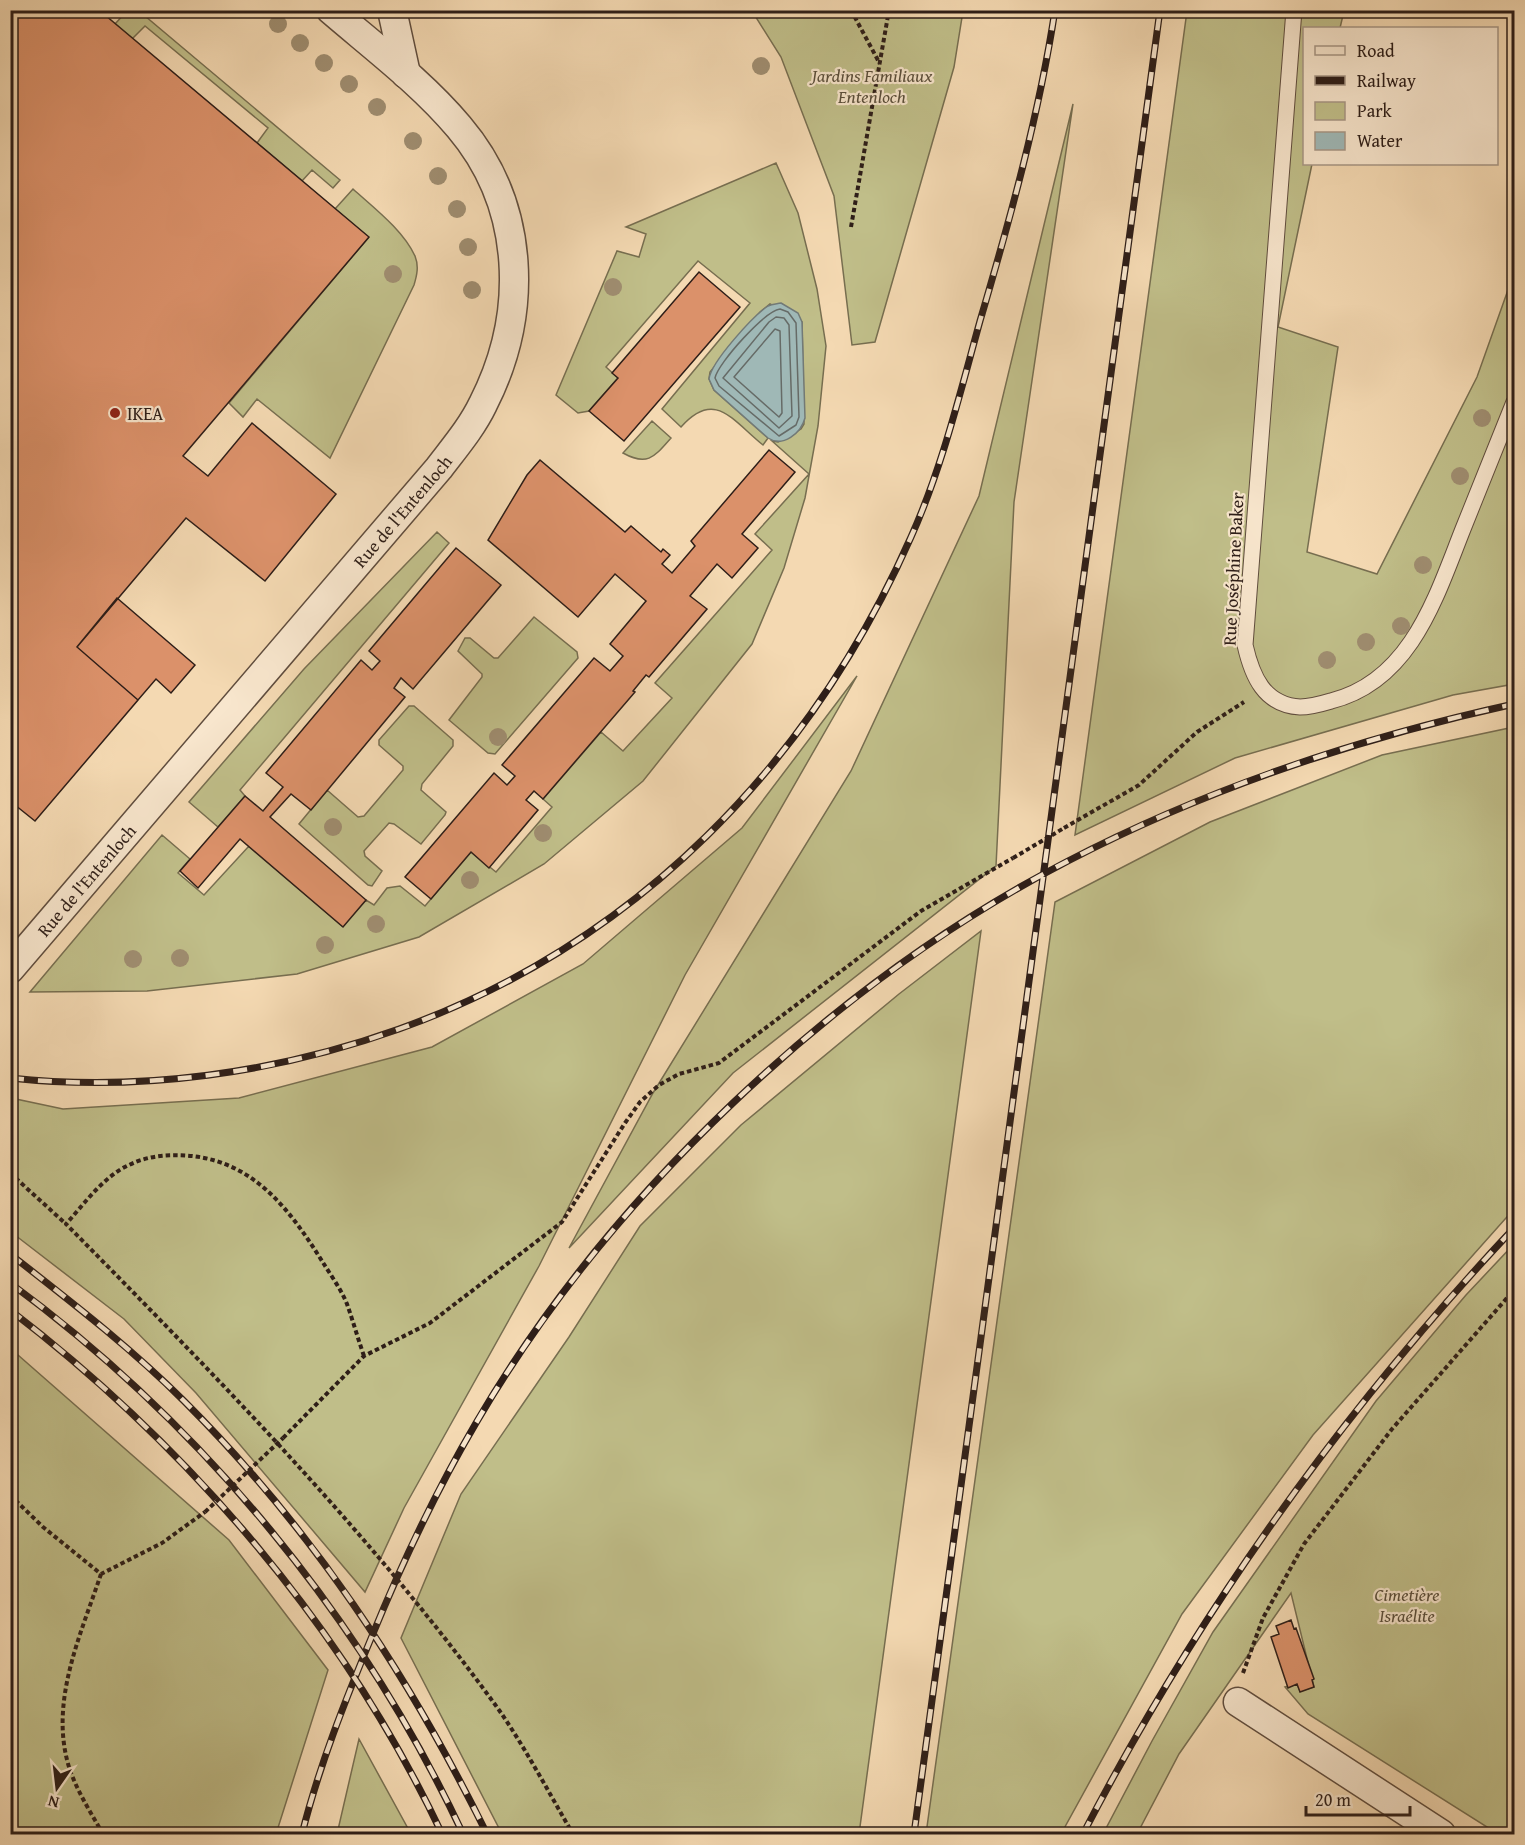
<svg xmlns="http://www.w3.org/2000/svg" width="1525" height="1845" font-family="'Gentium Book Plus',serif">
<rect width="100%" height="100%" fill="#f4d9b2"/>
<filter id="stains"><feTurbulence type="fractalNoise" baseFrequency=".00333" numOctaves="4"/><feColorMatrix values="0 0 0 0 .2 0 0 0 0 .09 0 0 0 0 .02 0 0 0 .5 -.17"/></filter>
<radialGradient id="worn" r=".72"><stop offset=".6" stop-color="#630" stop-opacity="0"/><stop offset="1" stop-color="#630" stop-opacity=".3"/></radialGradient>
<path fill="#c0be89" stroke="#776e50" stroke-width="1.5" d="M127,11H139L340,180L333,188L312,170L302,181L257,143L268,128L145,26L132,39L115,24Z
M752,11H963L954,67L875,342L852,345L834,196L781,57Z
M1187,11H1344L1340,28H1304V164H1312L1278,327L1338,347L1307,552L1377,574L1477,377L1514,273V684L1453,695L1235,758L1075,835Z
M1073,104L1014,502L996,866L733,1073L569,1248L653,1093L851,771L979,496Z
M776,163L798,213L817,289L826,346L818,426L805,498L784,568L752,644L643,781L544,864L419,937L297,974L147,991L30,992L162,835L190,859L178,873L204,895L249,846L342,926L366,900L374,905L387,888L400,886L425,906L471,852L496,872L552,807L543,799L601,732L623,751L672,698L655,683L772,550L755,534L809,474L772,441L778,442L801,429L804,424L802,322L770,304L760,312L710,372L709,379L714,390L768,438L763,445C732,420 715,389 681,427L662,409L750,303L698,261L606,367L618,378L589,411L578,413L556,395L617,251L639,257L646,234L626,227Z
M353,189C374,208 403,230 415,256C419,266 417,275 414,285L330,458L257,399L243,417L229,403L368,238L335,209Z
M652,421L671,438C655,456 648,467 623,453Z
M437,532L449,543L240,790L245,796L218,827L189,802L304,669Z
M534,617L577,652L578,658L495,754L488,753L449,720L482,677V674L458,651L465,638H470L494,658H498Z
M857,676L685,975L539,1266L404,1508L365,1592L196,1393L124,1319L11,1232V1098L63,1109L239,1098L432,1047L583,964L742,828Z
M409,706H414L453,740V746L422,784L421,790L446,812L445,815L421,844L394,824L389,823L364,851L365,856L382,871L372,886L368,885L299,824L327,790L358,817L364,816L403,770V766L379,745V740Z
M1514,727V1209L1313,1435L1182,1614L1061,1834H926L1055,902L1210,822L1382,755Z
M981,931L859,1834H502L401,1638L461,1494L569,1337L640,1226L741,1125L899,994Z
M1514,1244V1834H1498L1308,1714L1285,1687L1297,1684L1300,1691L1314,1687L1291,1593L1179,1754L1137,1834H1103L1152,1741L1213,1632L1376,1401L1466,1295Z
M10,1348L229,1540L328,1670L276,1834H11Z
M359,1739L411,1834H337Z"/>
<path fill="#9fb8b6" stroke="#727a77" stroke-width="1.5" d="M781,303L798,313L802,322L805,418C801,433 783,448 768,438L714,390L709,379C711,362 753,316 768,306C772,304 776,304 781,303Z"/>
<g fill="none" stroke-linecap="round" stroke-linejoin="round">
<path stroke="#666b67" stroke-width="1.5" d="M780,309L788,312L796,323L799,417L796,425L779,436L719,386L715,378C718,363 765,311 780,309Z
M776,317L784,318L789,325L792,416L779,428L723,378L769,322Z
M775,329L780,331L782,413L779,417L734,377Z"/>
</g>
<path fill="#db916a" stroke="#2e1e18" stroke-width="1.5" d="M10,10H99L369,237L183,456L208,476L252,423L336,494L265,581L186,518L77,647L138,700L35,821L10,801Z
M699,272L740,307L624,441L589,411L618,378L612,373Z
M769,450L795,472L742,534L758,548L732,578L717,564L690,596L707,609L649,677L646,675L633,691L635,692L543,799L534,791L526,800L538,810L489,868L471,852L431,899L405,877L494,773L507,785L515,776L502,765L594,658L610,671L623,656L610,644L646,601L615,574L578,617L488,540L527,475L540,460L625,532L631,526L661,552L663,549L670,555L662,564L672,573L695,546L691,541Z
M456,548L501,585L413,689L401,678L394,688L405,697L311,810L291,794L270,817L366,900L343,927L240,839L198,888L180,871L245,796L263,811L283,787L266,773L361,660L372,670L380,661L369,651Z
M117,598L195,665L171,693L156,679L138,700L77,647Z
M1291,1620L1294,1629L1296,1628L1314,1679L1312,1680L1314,1687L1300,1692L1297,1684L1288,1688L1271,1637L1279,1634L1276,1626Z"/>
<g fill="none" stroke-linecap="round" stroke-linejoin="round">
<g stroke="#604d3e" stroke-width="17">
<path id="service" d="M1294,10L1245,645C1252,676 1264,705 1300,707C1311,707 1321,704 1331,701C1411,681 1436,597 1463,529C1480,486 1497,444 1514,402"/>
</g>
<g stroke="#604d3e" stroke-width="31">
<g id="minor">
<path d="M392,10L406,74"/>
<path id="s1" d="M10,969L439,468C455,447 472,427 483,404C529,314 526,206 459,127C422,83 374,47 331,10"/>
<path d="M1238,1702L1441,1834"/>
</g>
</g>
<path stroke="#2e1e18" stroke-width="4" stroke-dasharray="4.5 3" stroke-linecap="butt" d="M851,10L880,64
M851,227L889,10
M1064,828L1139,785L1197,732L1244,702
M10,1173L66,1224
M364,1356C358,1339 353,1321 347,1304C341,1289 330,1274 322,1261C290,1210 255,1163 192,1156C171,1154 149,1155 129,1165C104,1176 84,1204 66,1224C215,1375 374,1537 499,1710C526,1749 549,1793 573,1834
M283,1438L364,1356L430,1323L562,1222L625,1123L640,1102L659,1085L679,1074L719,1063L921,911L1013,858
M10,1495L43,1527L101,1574L162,1543L205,1512
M101,1574C80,1637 47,1706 71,1773C79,1794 92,1815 103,1834
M1243,1673L1263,1618L1304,1544L1392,1429L1514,1290
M10,1832L12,1834"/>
<use href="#service" stroke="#f8e6cd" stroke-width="15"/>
<use href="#minor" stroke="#f8e6cd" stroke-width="28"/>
<g stroke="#2e1e18" stroke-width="7">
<path id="rail" d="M10,1078C141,1092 276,1073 399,1029C636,944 810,765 911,537C942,468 960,393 980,321C1010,219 1039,115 1055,10
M10,1254C70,1301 130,1347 184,1401C312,1529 407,1672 487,1834
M10,1283C203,1425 362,1618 463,1834
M10,1310C190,1448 345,1628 442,1834
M302,1834C319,1766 345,1701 372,1636C402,1563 436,1491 476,1423C609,1195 834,982 1068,861C1210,787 1359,738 1514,704
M914,1834L1160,10
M1083,1834C1198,1612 1343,1410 1514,1228"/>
</g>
<use href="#rail" stroke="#f8e6cd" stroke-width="4.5" stroke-dasharray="14" stroke-linecap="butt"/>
<path stroke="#2e1e18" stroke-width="4" stroke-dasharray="4.5 3" stroke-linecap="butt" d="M1013,858L1064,828
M205,1512L283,1438"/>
</g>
<g fill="#9f8d70">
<circle cx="278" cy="24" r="9"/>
<circle cx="300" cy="43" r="9"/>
<circle cx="324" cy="63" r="9"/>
<circle cx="761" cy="66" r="9"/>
<circle cx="349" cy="84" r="9"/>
<circle cx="377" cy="107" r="9"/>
<circle cx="413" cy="141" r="9"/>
<circle cx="438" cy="176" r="9"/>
<circle cx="457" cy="209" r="9"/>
<circle cx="468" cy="247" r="9"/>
<circle cx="393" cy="274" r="9"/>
<circle cx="613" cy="287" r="9"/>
<circle cx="472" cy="290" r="9"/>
<circle cx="1482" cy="418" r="9"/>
<circle cx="1460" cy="476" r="9"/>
<circle cx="1423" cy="565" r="9"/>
<circle cx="1401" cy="626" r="9"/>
<circle cx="1366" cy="642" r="9"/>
<circle cx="1327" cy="660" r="9"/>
<circle cx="498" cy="737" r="9"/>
<circle cx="333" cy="827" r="9"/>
<circle cx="543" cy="833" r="9"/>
<circle cx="470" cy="880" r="9"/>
<circle cx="376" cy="924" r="9"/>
<circle cx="325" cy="945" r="9"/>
<circle cx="180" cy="958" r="9"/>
<circle cx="133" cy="959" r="9"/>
</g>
<circle fill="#8f2418" stroke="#f8e6cd" stroke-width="2" cx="115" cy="413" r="6"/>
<g text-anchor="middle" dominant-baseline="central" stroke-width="4.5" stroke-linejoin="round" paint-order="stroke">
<g font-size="18" font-style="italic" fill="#5a4e3a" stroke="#f8e6cd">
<text x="872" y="75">Jardins Familiaux<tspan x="872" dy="21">Entenloch</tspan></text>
<text x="1407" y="1594">Cimetière<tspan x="1407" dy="21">Israélite</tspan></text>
</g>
<g font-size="18" fill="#2e1e18" stroke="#f8e6cd" text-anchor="start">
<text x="127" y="413">IKEA</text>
</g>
<g font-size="18" fill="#2e1e18" stroke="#f8e6cd">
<text stroke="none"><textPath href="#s1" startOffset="603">Rue de l'Entenloch</textPath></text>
<text transform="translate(1233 569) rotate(-87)">Rue Joséphine Baker</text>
<text stroke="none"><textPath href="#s1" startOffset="117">Rue de l'Entenloch</textPath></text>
</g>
</g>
<rect width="1525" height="1845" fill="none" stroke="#f4d9b2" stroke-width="36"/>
<rect x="12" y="12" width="1501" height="1821" fill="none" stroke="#2e1e18" stroke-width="3"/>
<rect x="18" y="18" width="1489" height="1809" fill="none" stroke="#2e1e18" stroke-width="1.5"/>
<rect x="1303" y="27" width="195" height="138" fill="#f8e6cd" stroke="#a79685" stroke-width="1.5"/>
<rect x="1315" y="46" width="30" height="9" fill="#f8e6cd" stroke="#a79685" stroke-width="1.5"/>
<text x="1357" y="57" font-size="18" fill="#2e1e18">Road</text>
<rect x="1315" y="76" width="30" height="9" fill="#2e1e18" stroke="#a79685" stroke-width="1.5"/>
<text x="1357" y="87" font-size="18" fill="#2e1e18">Railway</text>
<rect x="1315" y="102" width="30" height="18" fill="#c0be89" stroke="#a79685" stroke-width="1.5"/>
<text x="1357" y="117" font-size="18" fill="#2e1e18">Park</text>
<rect x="1315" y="132" width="30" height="18" fill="#9fb8b6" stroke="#a79685" stroke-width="1.5"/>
<text x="1357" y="147" font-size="18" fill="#2e1e18">Water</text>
<g transform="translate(57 1788) rotate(194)" stroke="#f8e6cd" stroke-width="4.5" paint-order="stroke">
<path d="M0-4.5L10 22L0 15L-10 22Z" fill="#2e1e18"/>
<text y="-9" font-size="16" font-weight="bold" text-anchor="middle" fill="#2e1e18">N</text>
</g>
<path d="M1306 1806v9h104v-9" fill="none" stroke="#2e1e18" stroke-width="3"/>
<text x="1315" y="1806" font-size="18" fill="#2e1e18" stroke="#f8e6cd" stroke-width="4.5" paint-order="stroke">20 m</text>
<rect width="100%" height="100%" filter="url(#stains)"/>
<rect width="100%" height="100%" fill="url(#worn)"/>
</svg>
